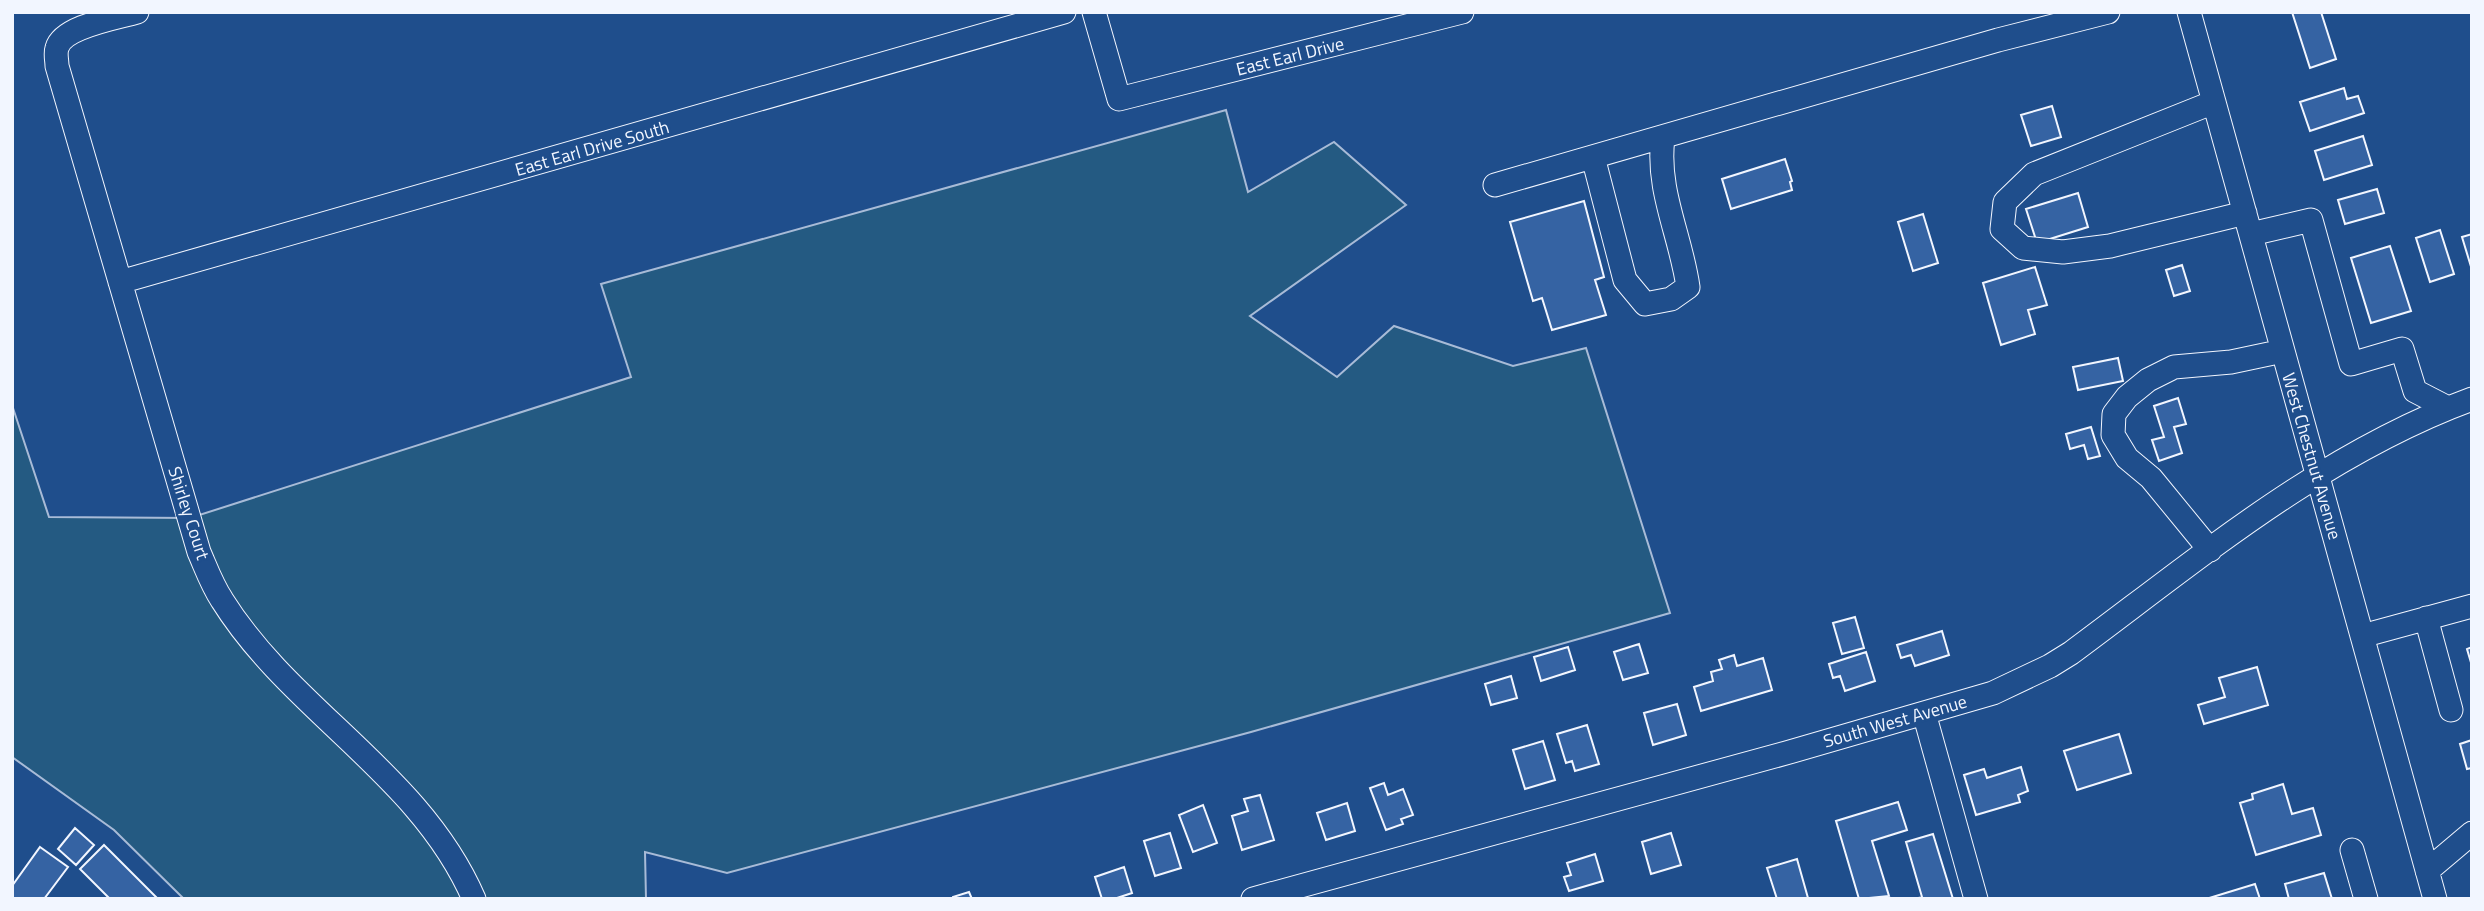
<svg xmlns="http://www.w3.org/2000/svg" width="2484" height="911" font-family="'Titillium Web',sans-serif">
<rect width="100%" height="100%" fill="#1f4e8c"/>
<path fill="#245a82" stroke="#a8bbd7" stroke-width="2" d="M1226,110L1248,192L1334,142L1406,205L1250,316L1337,377L1394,326L1513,366L1586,348L1670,613L1251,732L727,873L645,852L646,899H184L114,830L12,757V405L49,517L190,518L631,377L601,284Z"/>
<path fill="#3563a3" stroke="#f2f6ff" stroke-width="2" d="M2292,12H2321L2336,59L2310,68Z
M2344,88L2347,99L2358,96L2364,113L2310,131L2300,102Z
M2052,106L2061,137L2031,146L2021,115Z
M2363,136L2372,165L2324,180L2315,151Z
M1785,159L1792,181L1790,182L1792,190L1731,209L1722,179Z
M2377,189L2384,213L2345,224L2338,200Z
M2078,193L2088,227L2037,243L2026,209Z
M1584,201L1604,277L1595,280L1606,315L1552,330L1542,298L1533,301L1510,222Z
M1923,214L1938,263L1913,271L1898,222Z
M2440,230L2454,274L2430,282L2416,238Z
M2472,234V270L2462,237Z
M2390,246L2411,311L2371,323L2351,258Z
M2182,265L2190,291L2174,296L2166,270Z
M2035,267L2047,305L2028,310L2035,334L2001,345L1983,283Z
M2118,358L2123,381L2078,390L2073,367Z
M2178,398L2186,424L2174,427L2182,453L2159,461L2152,440L2164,437L2154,406Z
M2091,427L2100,456L2088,459L2084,445L2070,449L2066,434Z
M1855,617L1864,648L1842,654L1833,623Z
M1942,631L1949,655L1915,666L1911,655L1901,658L1897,645Z
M1639,644L1648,673L1623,680L1614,652Z
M1568,647L1575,670L1541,681L1534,657Z
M2472,647V666L2467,649Z
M1866,652L1875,681L1845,691L1840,676L1833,678L1829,664Z
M1734,655L1737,666L1763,658L1772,690L1701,711L1694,687L1713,681L1711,672L1722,669L1719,660Z
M2257,667L2268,705L2204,724L2198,705L2225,697L2219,678Z
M1511,676L1517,698L1491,705L1485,684Z
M1677,704L1686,735L1653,745L1644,713Z
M1587,725L1599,764L1575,771L1572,761L1566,763L1557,734Z
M2119,734L2131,773L2077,790L2064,751Z
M2472,740V768L2467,769L2460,744Z
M1543,741L1555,780L1525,789L1513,750Z
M2021,767L2028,791L2018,795L2020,802L1976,815L1964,775L1984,769L1987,778Z
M1384,783L1388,795L1403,789L1413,815L1401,819L1403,824L1386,830L1370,788Z
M2283,784L2292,814L2313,808L2321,835L2256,855L2240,803L2253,799L2252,794Z
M1260,795L1274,840L1242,850L1232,816L1248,811L1244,799Z
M1898,802L1907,830L1872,841L1889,896L1859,899L1836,821Z
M1347,803L1355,831L1326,840L1317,813Z
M1203,805L1217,843L1193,852L1179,815Z
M75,828L94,845L76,865L58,849Z
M1170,833L1181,868L1155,876L1144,841Z
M1671,833L1681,865L1651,874L1642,842Z
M1933,834L1953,899H1915L1922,897L1906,842Z
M104,845L158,899H110L80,869Z
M40,847L68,867L44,899H12V886Z
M1595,854L1603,881L1569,891L1564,877L1571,875L1567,863Z
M1797,859L1808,898L1777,899L1767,868Z
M1124,867L1132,893L1114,899H1102L1095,877Z
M2324,873L2332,899H2289L2285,884Z
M2255,884L2260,899H2206Z
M969,892L972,899H953V897Z"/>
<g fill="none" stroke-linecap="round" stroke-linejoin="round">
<g stroke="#f2f6ff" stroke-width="25">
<path id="minor" d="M137,12C117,18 63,26 57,48C55,54 57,60 57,66L199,552C206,568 212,585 222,600C292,712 420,774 474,899
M1094,12L1119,99L1462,12
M2189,12L2435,899
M2214,102L2034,174L2005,202L2002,229L2023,248L2063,252L2110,246L2245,213
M1593,157L1625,280L1645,304L1671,299L1688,287C1681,236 1656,190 1663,138
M1495,185L1998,40L2108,12
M2251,234L2311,220L2351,364L2402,349L2415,391L2448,408
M120,282L1064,12
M2210,550L2151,478L2127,458L2113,435L2114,414L2127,397L2148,380L2174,367L2231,362L2283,351
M2426,618L2451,710
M2362,636L2472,606
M1924,713L1976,899
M2352,850L2366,899
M2427,871L2472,833
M1253,899L1786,753L1993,693L2050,666L2071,653C2198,559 2322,454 2472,399"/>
</g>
<use href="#minor" stroke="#1f4e8c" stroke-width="23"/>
</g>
<g text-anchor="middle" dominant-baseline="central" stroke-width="5" stroke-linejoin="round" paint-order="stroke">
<g font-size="18" fill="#f2f6ff" stroke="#1f4e8c">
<text transform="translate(1290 56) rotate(-14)">East Earl Drive</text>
<text transform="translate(592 148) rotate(-16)">East Earl Drive South</text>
<text transform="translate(2312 456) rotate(74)">West Chestnut Avenue</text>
<text transform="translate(189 513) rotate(72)">Shirley Court</text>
<text transform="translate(1895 721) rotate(-16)">South West Avenue</text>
</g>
</g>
<rect width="2484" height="911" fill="none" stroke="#f2f6ff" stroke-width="28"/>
</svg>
